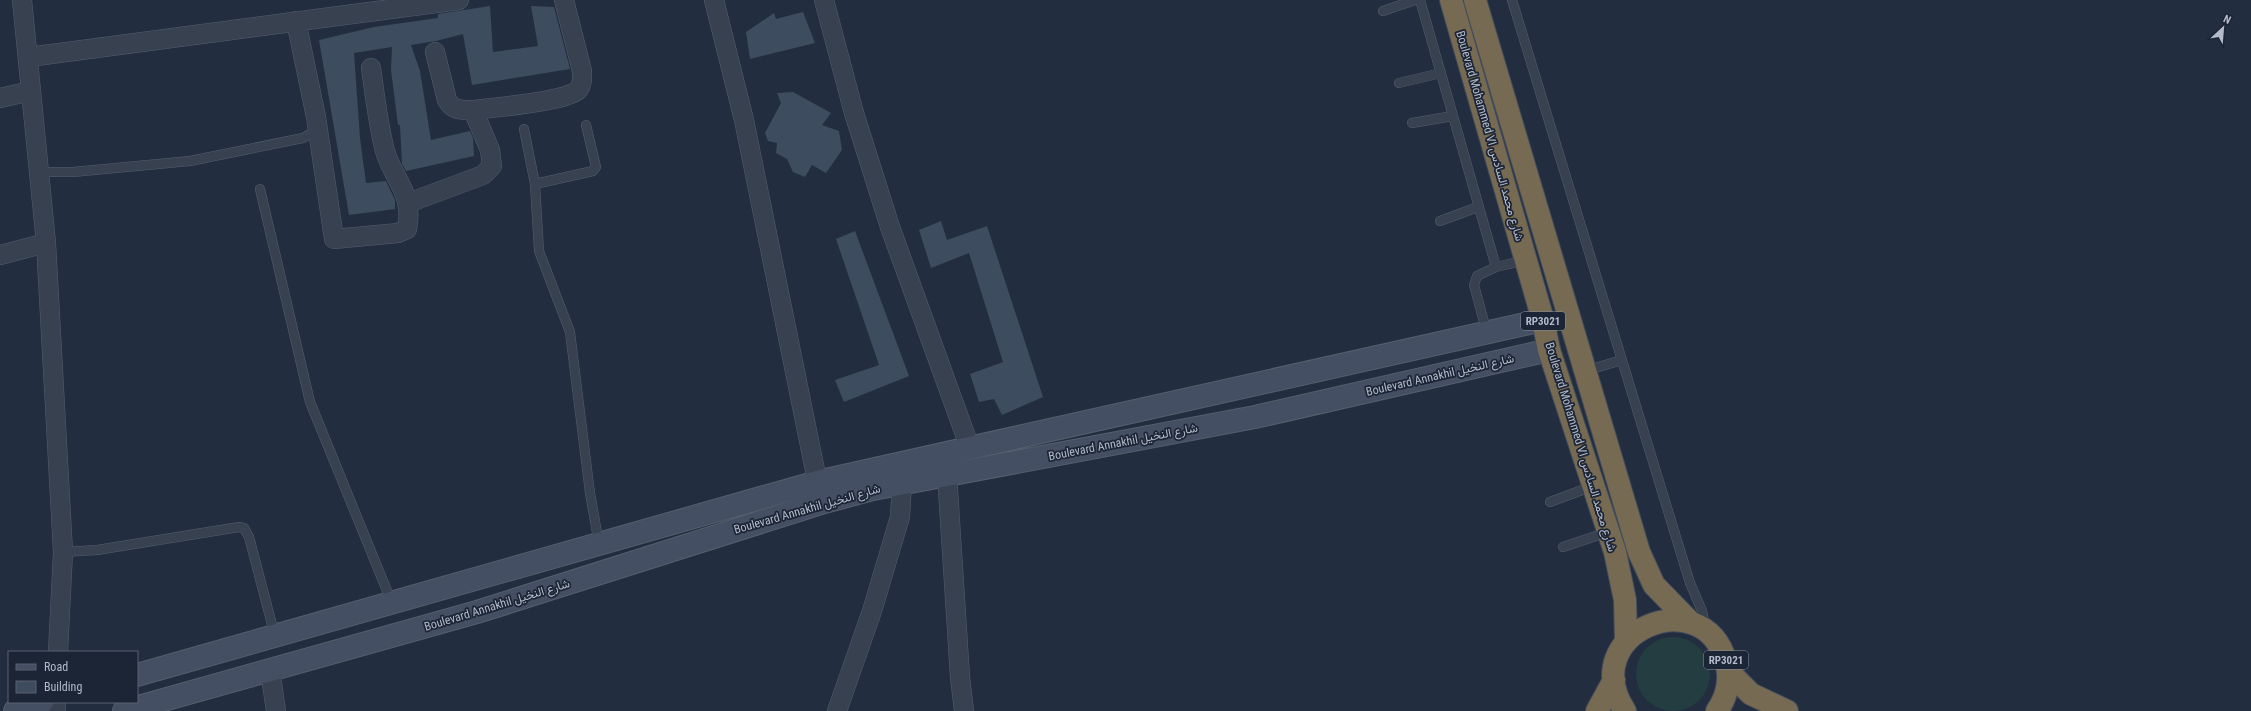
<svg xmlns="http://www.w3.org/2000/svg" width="2251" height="711" font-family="'Roboto Condensed',Vazirmatn,sans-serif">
<rect width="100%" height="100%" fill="#222e40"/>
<path fill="#243d41" d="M1636 674a37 37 0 1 1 74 0a37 37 0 1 1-74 0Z"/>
<path fill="#3e4c60" d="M490,6L493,52L538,46L531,6L554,7L570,69L472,85L463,34L436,41L411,45L420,71L431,140L470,131L473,138L474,156L406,171L402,164L400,125H398L391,70L392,47L354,53L360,138L366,183L386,181L395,200V209L349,215L319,40L374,27L438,18V14Z
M803,12L815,43L750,59L746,32L774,13L776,19Z
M793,92L831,113L822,125L839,131L842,150L826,173L812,165L805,177L793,172L787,159L776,153L777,143L768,141L765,133L781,103L777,93Z
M941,221L947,240L987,226L1043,397L1002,415L994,399L979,402L970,374L1003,362L969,253L931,268L919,230Z
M855,231L909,376L844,402L835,380L879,365L836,239Z"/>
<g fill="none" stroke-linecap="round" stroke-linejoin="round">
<g stroke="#555e6e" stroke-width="10">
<path id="lane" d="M1420,0L1496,267
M1512,0L1690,583L1702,611L1706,629
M1383,11L1415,0
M1399,83L1441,73
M1412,123L1453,116
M524,129L535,184L539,251L570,332L590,493L599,544
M37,172H73L190,161L303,138L318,129
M535,184L593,171L596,167L586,125
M260,189L310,402L392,603
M1440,221L1478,207
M1487,333L1474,285L1477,276L1496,267L1526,260
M1585,371L1622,360
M1550,502L1593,486
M1563,547L1608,532
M63,552L97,550L239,527L244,528L249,537L275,636"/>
</g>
<g stroke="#555e6e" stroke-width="20">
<path id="street" d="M22,0L46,243L63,552L58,652
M714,0L744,120L820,495
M824,0L854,113L890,227L970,448
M296,21L316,117L334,239L398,233L407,229C414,193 394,181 385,151C378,124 375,96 371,68
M435,52L447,100C453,111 461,110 473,110C491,108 571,101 579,89C583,83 582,77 582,71L564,0
M29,57L459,0
M0,98L31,91
M408,203L483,175L492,166L490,150L473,110
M0,255L46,243
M947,474L960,677L964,711
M270,670L276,711
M56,711V702
M837,711L872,611L900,517L902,483"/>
</g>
<g stroke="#555e6e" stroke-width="24">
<path id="secondary" d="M137,675L817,482L1543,320
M15,711L42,702
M124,711L477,612L821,503L873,489L1255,417L1549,350"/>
</g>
<g stroke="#424b5b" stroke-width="24">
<path id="highway" d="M1451,0L1543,320L1549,350L1615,552L1625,600L1626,642
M1475,0L1639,552L1654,585L1691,623
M1728,671L1751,694L1787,711
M1597,711L1614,680
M1625,711C1574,633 1703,579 1726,662C1731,679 1727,697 1717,711"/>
</g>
<use href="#lane" stroke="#374150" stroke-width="9"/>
<use href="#street" stroke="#374150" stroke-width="19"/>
<use href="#secondary" stroke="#444f64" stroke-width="22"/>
<use href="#highway" stroke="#776a53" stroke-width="22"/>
</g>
<g text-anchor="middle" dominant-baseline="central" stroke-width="3.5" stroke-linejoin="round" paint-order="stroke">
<g fill="#1c2535" stroke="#868e9e" stroke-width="1">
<rect x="1521" y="312" width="44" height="18" rx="3"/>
<rect x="1704" y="651" width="44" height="18" rx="3"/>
</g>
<g font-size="11" font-weight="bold" fill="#b3bbcb">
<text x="1543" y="321">RP3021</text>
<text x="1726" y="660">RP3021</text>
</g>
<g font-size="12" fill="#b3bbcb" stroke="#1c2535">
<text transform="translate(1490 136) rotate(74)">Boulevard Mohammed VI شارع محمد السادس</text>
<text transform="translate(1440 375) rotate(-13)">Boulevard Annakhil شارع النخيل</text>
<text transform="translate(1123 442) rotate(-11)">Boulevard Annakhil شارع النخيل</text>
<text transform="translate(1581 447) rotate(73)">Boulevard Mohammed VI شارع محمد السادس</text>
<text transform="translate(807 509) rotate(-16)">Boulevard Annakhil شارع النخيل</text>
<text transform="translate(497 605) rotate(-17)">Boulevard Annakhil شارع النخيل</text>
</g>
</g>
<rect x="8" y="651" width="130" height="52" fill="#1c2535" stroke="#586171"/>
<rect x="16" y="664" width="20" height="6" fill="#444f64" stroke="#586171"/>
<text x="44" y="671" font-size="12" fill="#b3bbcb">Road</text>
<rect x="16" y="681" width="20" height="12" fill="#3e4c60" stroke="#586171"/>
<text x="44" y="691" font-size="12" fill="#b3bbcb">Building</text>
<g transform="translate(2223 28) rotate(26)" stroke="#1c2535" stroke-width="3" paint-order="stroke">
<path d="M0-3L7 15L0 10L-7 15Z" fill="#b3bbcb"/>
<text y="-6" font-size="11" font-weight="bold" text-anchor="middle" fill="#b3bbcb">N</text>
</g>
</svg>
